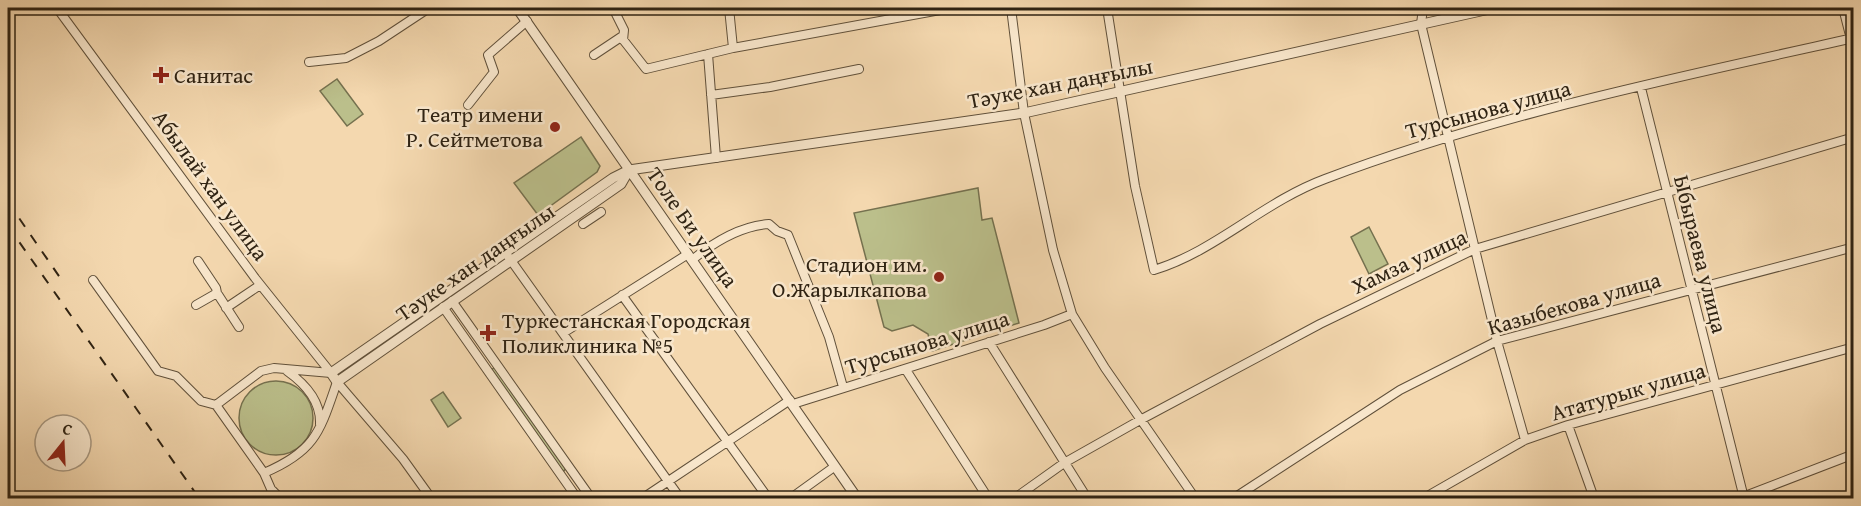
<svg xmlns="http://www.w3.org/2000/svg" width="1861" height="506" font-family="'Gentium Book Plus',serif">
<rect width="100%" height="100%" fill="#f4d8af"/>
<filter id="stains"><feTurbulence type="fractalNoise" baseFrequency=".00333" numOctaves="4"/><feColorMatrix values="0 0 0 0 .2 0 0 0 0 .09 0 0 0 0 .02 0 0 0 .5 -.17"/></filter>
<radialGradient id="worn" r=".72"><stop offset=".6" stop-color="#630" stop-opacity="0"/><stop offset="1" stop-color="#630" stop-opacity=".3"/></radialGradient>
<path fill="#bbbf8b" stroke="#75714f" stroke-width="1.5" d="M337,79L363,114L347,126L320,91Z
M581,137L600,166L597,172L538,215L514,183Z
M978,188L982,220L992,218L1019,323L932,351L928,334L913,325L892,331L884,327L854,213Z
M1369,227L1388,264L1369,274L1351,237Z
M495,367L566,468L564,471H561L490,371Z
M239 418a37 37 0 1 1 74 0a37 37 0 1 1-74 0Z
M443,392L461,418L448,427L431,400Z"/>
<g fill="none" stroke-linecap="round" stroke-linejoin="round">
<g stroke="#60503a" stroke-width="10">
<path id="minor" d="M57,8L255,278L331,373
M623,8L615,12L624,30L623,40
M729,8L733,48
M1011,8L1024,113L1053,250L1072,314L1105,368L1195,498
M1107,8L1135,186L1154,270C1216,251 1263,202 1325,179C1494,115 1677,77 1854,38
M1423,8L1421,24L1497,341L1525,440
M1843,8L1854,51
M708,54L716,158
M594,55L621,37L646,69L733,48L951,8
M309,62L346,58L379,41L429,8
M1641,88L1744,498
M711,95L770,87L859,69
M468,105L494,72L488,55L527,21
M583,224L601,212
M505,252L680,498
M692,260C714,242 741,226 769,224L777,231L788,235L829,337L843,387
M198,261L216,288L217,293
M93,280L158,371L176,376L201,401L216,405
M622,295L768,498
M452,301L591,498
M196,305L217,293L239,327
M443,307L577,498
M226,308L260,285
M563,333L688,254
M989,342L1087,498
M906,370L988,498
M287,371C304,383 321,401 320,424
M331,373L274,368L261,371L216,405L264,473C316,451 320,431 337,382L403,459L431,498
M793,404L1044,325L1072,314
M1568,425L1594,498
M264,473L271,489L280,498
M643,498L790,400
M791,498L834,467
M1015,498L1064,463L1142,419L1320,324L1475,249L1854,137
M1234,498L1400,390L1497,341L1854,247
M1424,498L1525,440L1568,425L1854,347
M1740,498L1854,454"/>
</g>
<g stroke="#60503a" stroke-width="11">
<path id="tertiary" d="M517,8L857,498
M629,170L621,184L337,382L331,373L613,178L629,170L1024,113L1494,8"/>
</g>
<use href="#minor" stroke="#f8e6cb" stroke-width="8"/>
<use href="#tertiary" stroke="#f8e6cb" stroke-width="9"/>
<path stroke="#2f2313" stroke-width="2" stroke-dasharray="10 10" stroke-linecap="butt" d="M8,202L63,282
M8,226L199,498"/>
</g>
<g fill="#8f2418" stroke="#f8e6cb" stroke-width="2">
<path d="M158 66h6v6h6v6h-6v6h-6v-6h-6v-6h6z"/>
<circle cx="555" cy="127" r="6"/>
<circle cx="939" cy="277" r="6"/>
<path d="M485 324h6v6h6v6h-6v6h-6v-6h-6v-6h6z"/>
</g>
<g text-anchor="middle" dominant-baseline="central" stroke-width="5" stroke-linejoin="round" paint-order="stroke">
<g font-size="22" fill="#2f2313" stroke="#f8e6cb" text-anchor="start">
<text x="174" y="75">Санитас</text>
<text x="543" y="114" text-anchor="end">Театр имени<tspan x="543" dy="25">Р. Сейтметова</tspan></text>
<text x="927" y="264" text-anchor="end">Стадион им.<tspan x="927" dy="25">О.Жарылкапова</tspan></text>
<text x="502" y="320">Туркестанская Городская<tspan x="502" dy="25">Поликлиника №5</tspan></text>
</g>
<g font-size="22" fill="#2f2313" stroke="#f8e6cb">
<text transform="translate(1060 83) rotate(-11)">Тәуке хан даңғылы</text>
<text transform="translate(1488 109) rotate(-15)">Турсынова улица</text>
<text transform="translate(211 185) rotate(54)">Абылай хан улица</text>
<text transform="translate(693 227) rotate(55)">Толе Би улица</text>
<text transform="translate(1701 254) rotate(76)">Ыбыраева улица</text>
<text transform="translate(1409 261) rotate(-25)">Хамза улица</text>
<text transform="translate(475 262) rotate(-35)">Тәуке хан даңғылы</text>
<text transform="translate(1574 303) rotate(-16)">Казыбекова улица</text>
<text transform="translate(927 342) rotate(-17)">Турсынова улица</text>
<text transform="translate(1628 391) rotate(-16)">Ататурык улица</text>
</g>
</g>
<rect width="1861" height="506" fill="none" stroke="#f4d8af" stroke-width="30"/>
<rect x="9" y="9" width="1843" height="488" fill="none" stroke="#2f2313" stroke-width="3"/>
<rect x="15" y="15" width="1831" height="476" fill="none" stroke="#2f2313" stroke-width="1.5"/>
<g transform="translate(63 443) rotate(18)"><circle r="28" fill="#f8e6cb" stroke="#a89881" stroke-width="1.5"/>
<path d="M0-4.5L10 22L0 15L-10 22Z" fill="#8f2418"/>
<text y="-9" font-size="16" font-weight="bold" text-anchor="middle" fill="#2f2313">С</text>
</g>
<rect width="100%" height="100%" filter="url(#stains)"/>
<rect width="100%" height="100%" fill="url(#worn)"/>
</svg>
